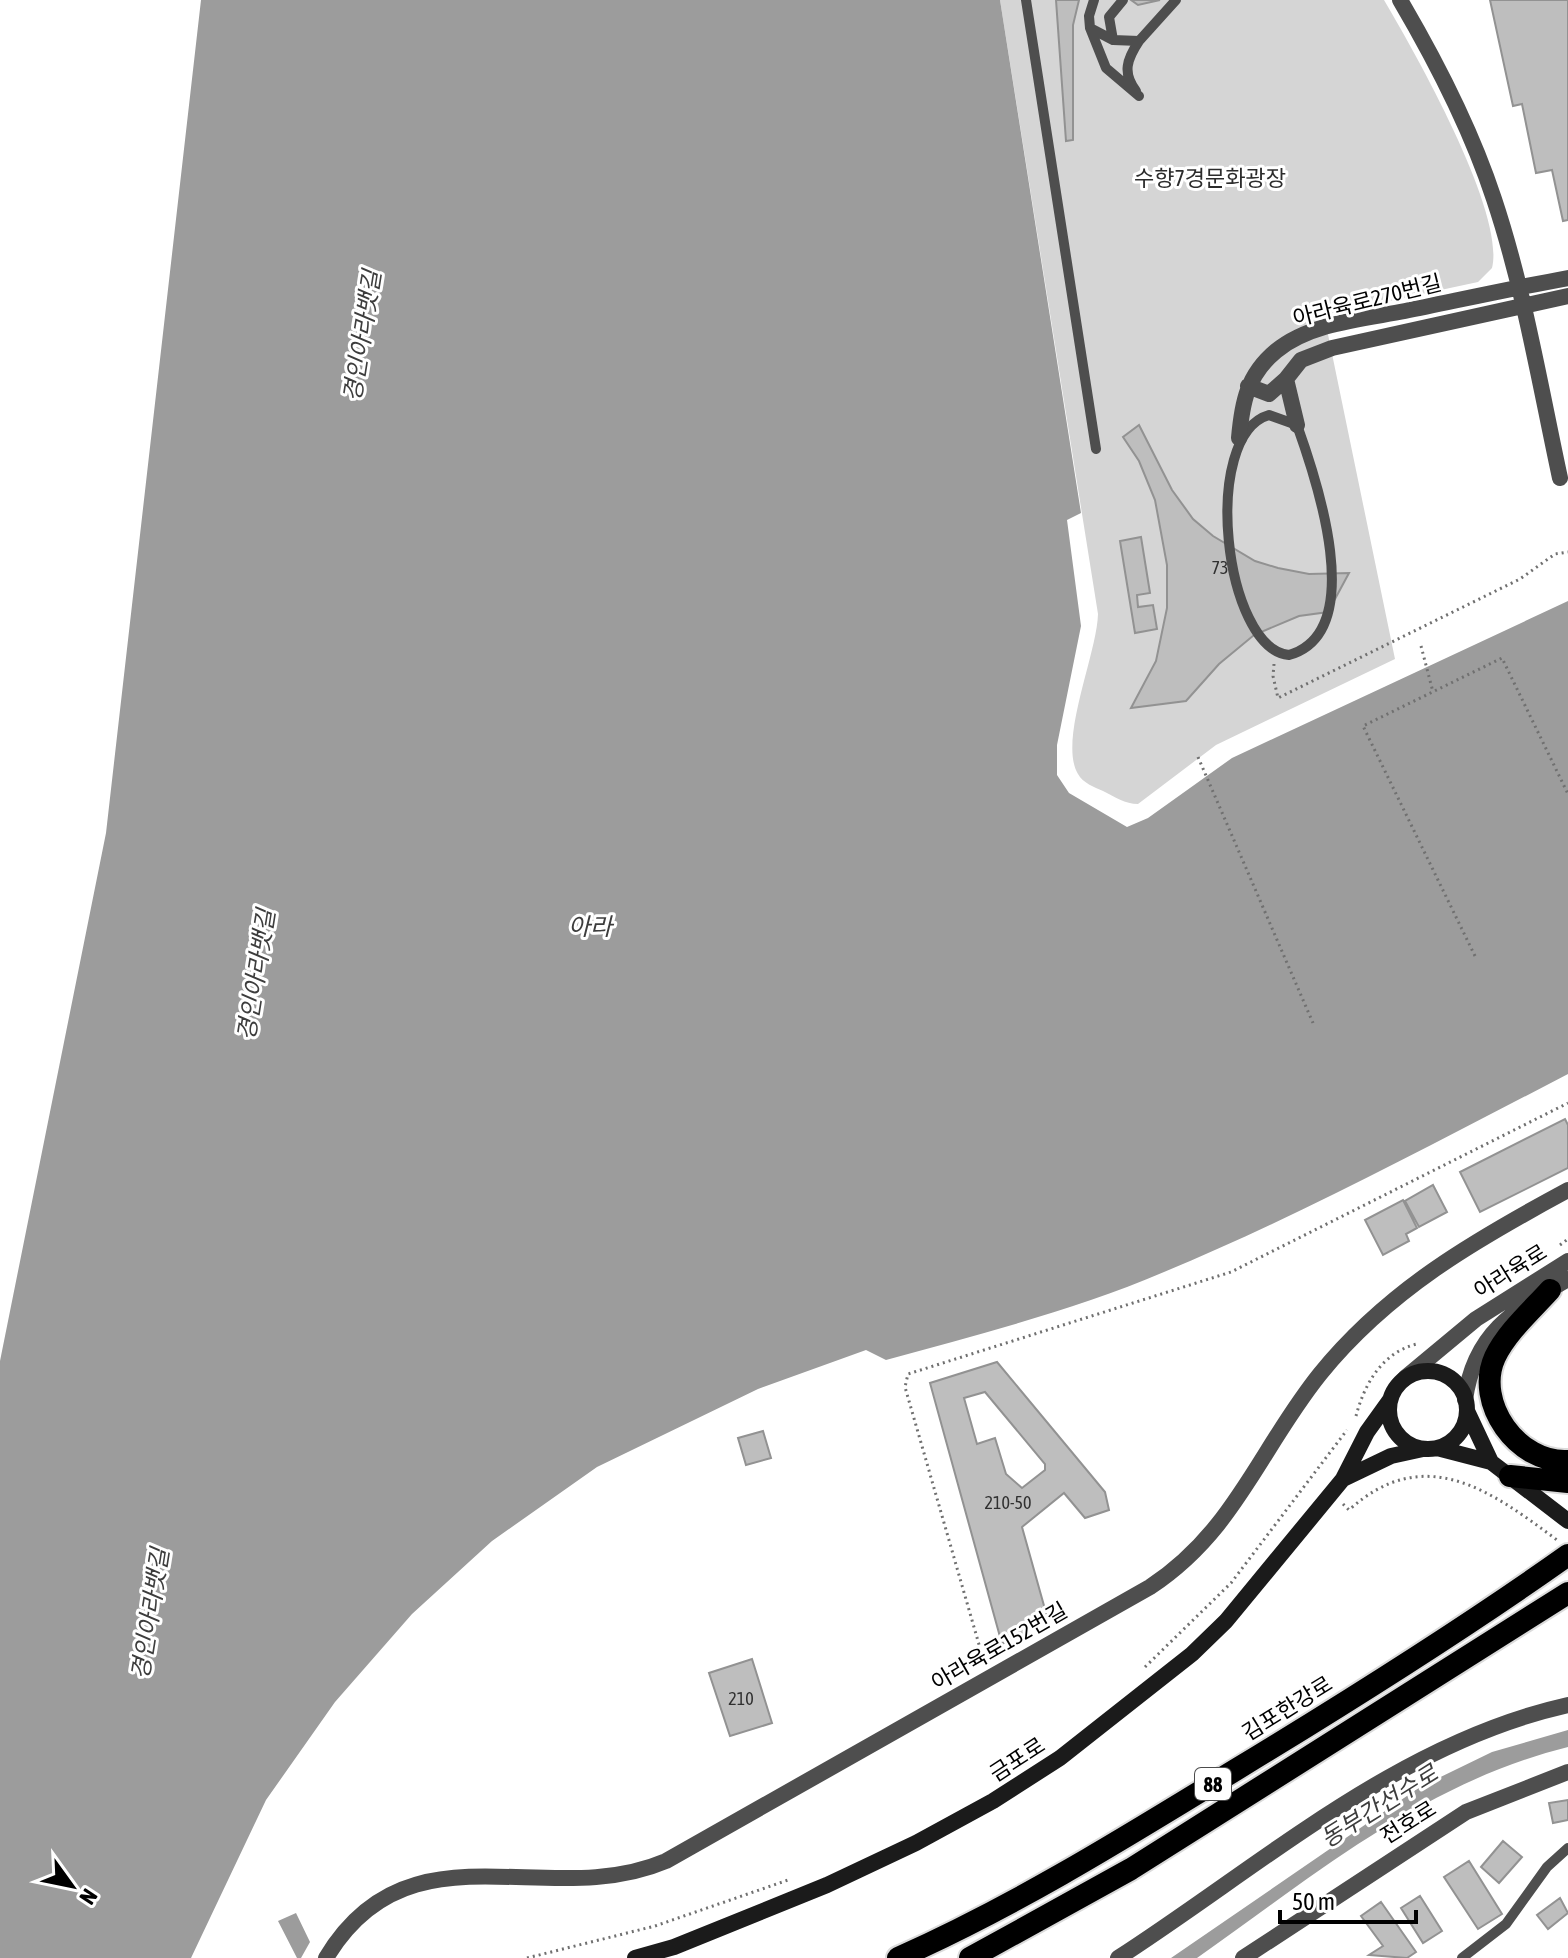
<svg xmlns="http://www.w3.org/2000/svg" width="1568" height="1958" font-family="'Asap Condensed','Noto Sans KR',sans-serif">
<rect width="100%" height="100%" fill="#fff"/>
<path fill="#d5d5d5" d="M1000,0H1384C1414,51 1506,212 1492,268L1478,282L1324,315L1395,659L1216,745L1138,804C1125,804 1115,797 1103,791C1094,787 1083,783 1078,774C1058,741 1097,654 1098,614Z"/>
<path fill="#9c9c9c" d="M201,0H1000L1081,513L1067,520L1081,626L1057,745V775L1069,793L1127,827L1148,818L1232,758L1568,601V1074C1435,1143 1303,1214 1164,1272C1075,1310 980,1334 886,1360L866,1350L758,1389L597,1467L492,1541L412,1614L335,1702L266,1800L191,1958H0V1361L106,833Z
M1568,1730V1747C1424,1783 1316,1874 1197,1958H1171L1420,1787L1492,1752Z
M296,1913L310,1942L301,1958H297L278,1921Z"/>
<path fill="#bebebe" stroke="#929292" stroke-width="2" fill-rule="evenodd" d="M1056,0H1079L1073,25V140L1066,141Z
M1131,0H1160L1138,5Z
M1490,0H1568V220L1563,221L1552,170L1536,173L1522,104L1513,106Z
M1139,425L1172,490L1193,519L1213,536L1255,561L1278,568L1309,574L1349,573L1328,612L1299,616L1254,635L1219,664L1186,701L1131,708L1156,661L1167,608V565L1155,500L1139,461L1123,437Z
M1141,537L1150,593L1137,595L1138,607L1153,605L1157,629L1135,633L1120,541Z
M1565,1119L1568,1125V1168L1480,1212L1460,1172Z
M1433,1185L1447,1212L1419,1227L1405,1201Z
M1403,1200L1417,1228L1406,1234L1409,1241L1383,1255L1365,1220Z
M997,1362L1105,1492L1109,1510L1085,1518L1064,1493L1022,1527L1048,1620L1002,1644L930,1383ZM985,1392L1045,1464V1470L1022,1488L1006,1474L995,1438L977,1444L964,1398Z
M763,1431L771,1458L746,1465L738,1438Z
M752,1659L772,1723L730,1736L709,1673Z
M1568,1800V1820L1553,1823L1549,1803Z
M1503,1841L1522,1857L1499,1883L1481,1867Z
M1469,1861L1502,1914L1478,1929L1444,1877Z
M1420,1896L1442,1931L1423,1943L1401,1908Z
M1560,1898L1568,1913L1548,1929L1537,1915Z
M1381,1902L1416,1952L1407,1958L1369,1955L1383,1946L1361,1916Z"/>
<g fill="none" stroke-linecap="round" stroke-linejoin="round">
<g stroke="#dbdbdb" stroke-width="26">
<path id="trunk" d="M1550,1290C1532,1310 1507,1332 1495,1357C1474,1403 1518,1464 1568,1461
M1510,1476L1568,1482
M898,1958C1017,1905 1126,1837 1237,1769C1349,1701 1461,1631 1568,1555
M970,1958L1131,1869L1568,1593"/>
</g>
<path stroke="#707070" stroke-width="3" stroke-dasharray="2 4" stroke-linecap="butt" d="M1421,646L1433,692
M1274,664L1273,676L1278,698L1520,579L1555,554L1568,552
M1198,757L1313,1023
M1475,956L1363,726L1502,658L1568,794
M1560,1245L1568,1239
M1356,1416C1364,1385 1382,1352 1417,1344
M1343,1504L1349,1510C1424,1442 1490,1490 1557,1540
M984,1662L905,1387L908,1374L1231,1272L1568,1103
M1145,1667L1231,1583L1347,1430
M527,1958L655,1926L791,1879"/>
<path stroke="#4e4e4e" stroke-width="10" d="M1026,0L1096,449
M1094,0L1089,16L1090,28L1113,40L1139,41L1176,0
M1090,28L1106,68L1139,96
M1113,40L1109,17L1123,0
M1136,91C1122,73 1127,59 1139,41
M1269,415L1297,425C1316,478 1369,632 1289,655C1224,649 1200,435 1269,415Z
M1462,1958L1506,1924L1547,1867L1568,1848"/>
<path stroke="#4e4e4e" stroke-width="16" d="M1400,0C1437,63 1471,129 1494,199C1524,289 1540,385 1560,478
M1248,386L1269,394L1286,379
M1297,425L1286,379L1301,360L1332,348L1568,296
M1239,438C1242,403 1247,375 1276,351C1310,323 1363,319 1405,311C1459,300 1513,288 1568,278
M326,1958C409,1819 547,1912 666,1861L1150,1587C1235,1531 1259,1450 1320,1374C1388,1290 1475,1240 1568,1190
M1118,1958C1262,1865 1398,1743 1568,1705
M1243,1958L1466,1812L1568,1772"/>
<path stroke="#4e4e4e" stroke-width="16" d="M1405,1378L1476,1319L1568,1261
M1465,1400C1474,1333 1513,1311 1568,1279"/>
<path stroke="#1b1b1b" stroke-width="16" d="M1389 1410a39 39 0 1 1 78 0a39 39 0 1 1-78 0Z
M1467,1411L1491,1462
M1437,1448L1491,1462L1568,1521
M1343,1479L1391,1456L1423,1449
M635,1958L674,1947L827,1885L916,1843L993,1801L1060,1758L1192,1654L1226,1621L1343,1479L1367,1432L1390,1400"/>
<use href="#trunk" stroke="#000" stroke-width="22"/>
</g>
<g text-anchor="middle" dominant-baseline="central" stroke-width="6" stroke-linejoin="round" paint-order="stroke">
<g font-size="18" fill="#303030">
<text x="1220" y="567">73</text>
<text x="1008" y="1502">210-50</text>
<text x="741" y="1698">210</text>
</g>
<rect fill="#fff" stroke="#4c4c4c" stroke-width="2" x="1195" y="1768" width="36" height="32" rx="6"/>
<g font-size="20" font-weight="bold" fill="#000">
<text x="1213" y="1784">88</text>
</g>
<g font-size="22" fill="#2c2c2c" stroke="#fff">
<text x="1210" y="178">수향7경문화광장</text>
</g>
<g font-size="22" fill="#000" stroke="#fff">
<text transform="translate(1367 300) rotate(-14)">아라육로270번길</text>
<text transform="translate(1510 1271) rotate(-32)">아라육로</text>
<text transform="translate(999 1646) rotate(-30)">아라육로152번길</text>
<text transform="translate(1287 1708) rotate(-32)">김포한강로</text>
<text transform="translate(1017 1759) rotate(-33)">금포로</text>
<text transform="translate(1408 1822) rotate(-32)">전호로</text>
</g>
<g font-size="24" font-style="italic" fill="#3d3d3d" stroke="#fff">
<text transform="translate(362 336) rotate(-81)">경인아라뱃길</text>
<text x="590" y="926">아라</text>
<text transform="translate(256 975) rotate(-81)">경인아라뱃길</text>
<text transform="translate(150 1614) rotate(-81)">경인아라뱃길</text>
<text transform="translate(1379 1806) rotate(-32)">동부간선수로</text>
</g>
</g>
<g transform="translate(72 1886) rotate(123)" stroke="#ffffff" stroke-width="6" paint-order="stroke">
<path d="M0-6L14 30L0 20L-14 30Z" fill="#000000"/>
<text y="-12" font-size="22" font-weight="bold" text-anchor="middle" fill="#000000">N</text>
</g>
<path d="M1280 1910v12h136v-12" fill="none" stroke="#000000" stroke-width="4"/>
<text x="1292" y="1910" font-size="24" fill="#000000" stroke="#ffffff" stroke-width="6" paint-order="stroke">50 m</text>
</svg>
